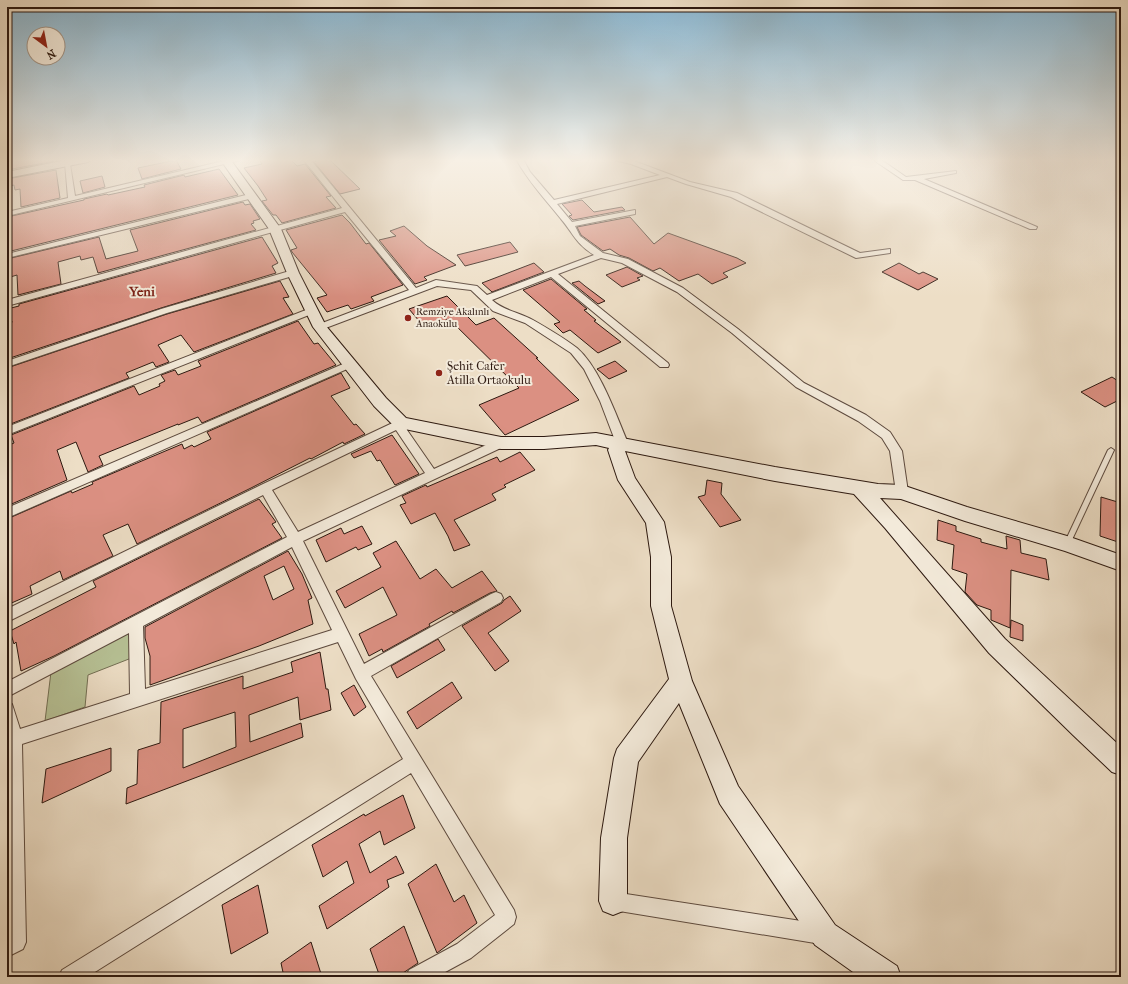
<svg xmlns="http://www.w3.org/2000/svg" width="1128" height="984" font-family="'IM FELL French Canon',serif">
<rect width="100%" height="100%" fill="#eddec6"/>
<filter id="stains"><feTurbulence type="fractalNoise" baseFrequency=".005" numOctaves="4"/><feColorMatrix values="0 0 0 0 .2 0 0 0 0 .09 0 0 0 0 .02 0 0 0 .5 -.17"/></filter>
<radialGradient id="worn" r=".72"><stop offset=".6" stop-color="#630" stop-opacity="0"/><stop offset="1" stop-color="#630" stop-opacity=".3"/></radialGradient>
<path fill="#b7c296" stroke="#726e53" d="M131,632L134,657L88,675L85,707L45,721L51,672Z"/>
<path fill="#db9082" stroke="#2d1910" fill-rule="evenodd" d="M24,159H55V161L7,170V162Z
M259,159H290L297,166L305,164L331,196L326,197L336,208L282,223L276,215H273L262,201L267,200L258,186L244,168L262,164Z
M325,159H329L360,189L340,194L314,162Z
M176,160L181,169L142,179L138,168Z
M219,169L238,195L7,252V217L84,200V199L107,194L108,195L145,187L144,185L184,175L185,177Z
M56,170L60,198L21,207L20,189L15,190L14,185L7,187V179Z
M102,176L105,187L83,193L80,181Z
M582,200L594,212L622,207L625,210L573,220L569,216L572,215L562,204Z
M243,202L245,205L250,204L260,219L253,221L254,223L251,224L256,230L98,273L93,257L81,260L80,256L58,262L61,284L18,295L17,275L7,278V259L99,237L106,259L138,251L130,230Z
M342,215L350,223L366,244L369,243L403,285L371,297L374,301L351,309L348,305L327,312L317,298L327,295L292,252L291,250L297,248L286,230Z
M630,217L654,244L668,233L737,258L746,263L723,273L728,277L712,284L698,274L679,281L660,268L653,271L629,258L619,255L610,249L603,251L581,235L577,227Z
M404,226L427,246L456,265L424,277L427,280L415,284L379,240L396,236L390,231Z
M262,237L278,263L272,266L276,273L161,308L7,359V346L12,321L7,322V309L19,306V304Z
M510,242L518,252L465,266L457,255Z
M534,263L544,272L492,292L482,283Z
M899,263L919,274L923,272L938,279L918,290L882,272Z
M627,267L643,276L637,278L640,280L622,287L606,275Z
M551,279L587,309L584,310L596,320L594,321L621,342L598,353L570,330L563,333L554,324L560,322L523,290Z
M280,281L289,297L283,298L293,314L194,352L181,335L158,345L169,362L156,367L153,362L126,373L129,378L8,425L7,368L167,314Z
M579,281L585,286L605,301L598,304L572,283Z
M447,296L476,325L494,318L538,358H536L579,400L505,435L479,405L519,388L449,319L425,328L409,309Z
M298,321L314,344L318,343L336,365L202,423L198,417L178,425V424L99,456L103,465L88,472L76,442L57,450L67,480L7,506V446L14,443L11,435L134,386L139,395L160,386L159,384L165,381L161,375L175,370L178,375L201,366L198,361Z
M615,361L627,371L609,379L597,369Z
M341,373L350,388L331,396L354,425L356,424L365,434L344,444L343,442L311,459L310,458L251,488L137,544L128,524L103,535L113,556L63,580L60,571L30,586L32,594L7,605V519L71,491L72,493L93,484L92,482L182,444L184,449L192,445L194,447L211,439L207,432Z
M1112,377L1121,383V399L1105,407L1081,392Z
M392,435L419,474L395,485L380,460L377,461L371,451L354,458L351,454Z
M520,452L535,470L504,485L506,487L492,494L496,500L454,520L470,545L454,551L448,536L435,513L411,524L400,505L406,503L402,496L426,485L427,487L497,457L500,462Z
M707,480L722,483L721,494L741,520L720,527L698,497L705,495Z
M1101,497L1121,503V543L1100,536Z
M259,499L276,522L272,524L282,538L54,656L21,671L16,642L14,644L10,631L96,587L93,581Z
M938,520L956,526V531L981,539V542L1007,549L1006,536L1020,540L1021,553L1046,559L1049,580L1011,570L1010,628L991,620V610L977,605L965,592L967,574L952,569L954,545L937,540Z
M362,526L372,544L358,550L356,547L326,562L316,540L341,528L344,534Z
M396,541L420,579L436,569L452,588L482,571L497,591L490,593L453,613L452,611L429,624L430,626L383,652L382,649L369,656L359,634L397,615L383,587L345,608L336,591L381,567L373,553Z
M288,551L302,574L312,598L308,600L313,624L259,646L150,685V656L145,638V627ZM284,566L294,589L273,600L264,576Z
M510,596L521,611L488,633L509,661L495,671L462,626L502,603L504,600Z
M1011,620L1023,625V641L1010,637Z
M438,639L445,650L397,678L391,666Z
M320,652L326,689H328L331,710L300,720L298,697L249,715L250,742L301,723L303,737L126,804L127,788L137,784L138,750L160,743L161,702L243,676V689L293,672L291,662ZM235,712L236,747L183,768V729Z
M452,682L462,698L417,729L407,712Z
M354,685L366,707L354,716L341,693Z
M111,748V771L42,803L46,769Z
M403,795L415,828L384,845L380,831L359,844L370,873L396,856L404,873L387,880L389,887L327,929L319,906L354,883L347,861L323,877L312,845L364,814L365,816Z
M436,864L454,902L464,895L477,923L437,953L408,884Z
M258,885L268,933L231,954L222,905Z
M404,926L418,963L397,977H380L370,949Z
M311,942L322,977H284L281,963Z"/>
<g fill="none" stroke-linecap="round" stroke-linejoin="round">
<g stroke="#5d4a3e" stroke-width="2">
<path id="lane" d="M1111,448L1114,450L1070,544L1069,546L1067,547L1065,546L1064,544L1108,450Z"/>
</g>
<g stroke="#5d4a3e" stroke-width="2">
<path id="street" d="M232,159H245L7,216V212L68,198L65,163L70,164L75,196Z
M303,159H310L416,288L436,280L477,286L487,295L594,255C576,244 573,233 561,219C545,199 528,181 516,159H523L530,172L554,200L660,175L631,164L610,159L634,161L690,182L737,193L860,253L890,249V253L856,258L731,197L686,184L667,177L557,204L572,222L635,210V214L575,226L580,236L603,253L628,259L683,288L738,329L804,383L866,415L890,432L902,451L908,492L906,495L902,497L898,495L896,492L890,451L882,438L858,421L796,387L732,333L677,292L622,263L601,258L558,274L668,363L669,365L668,367H660L551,277L492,300C504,311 519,312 533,320C547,328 564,338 577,348C600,368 616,415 628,443L626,446H618L616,443L600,401L584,369L571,353L525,323L493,311L471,290L437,286L323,329H317L315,327L317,325L409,290L345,212L7,306V300L342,208Z
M872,159H880L906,177L956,171V173L924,179L1037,227L1036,229H1030L915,180H903Z
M250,194H253V198L7,258V254Z
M293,270L297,273L296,275L167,313L7,367V361L161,309Z
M311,308L316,311L314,313L7,435V427Z
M350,361L355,364L354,366L7,518V508Z
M401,419L405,420L407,430L434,469L497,440H505L507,443L505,446L303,541L364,664L491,594L496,592L501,594L503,598L501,602L371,676L514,910L516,917L514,924L471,958L436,977H406L409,970L457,944L495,915L411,773L87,977H59L62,970L403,759L356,679L338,642L22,744L26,942L23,949L7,957V701L12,704L20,729L130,694L129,633L7,697V682L287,537L263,495L7,622V609L261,485ZM396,430L425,473L298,532L272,490ZM292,547L332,630L145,689L143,626Z
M613,892L821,924L828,927L831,934L828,941L821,944L613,910L606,908L604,901L606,894Z"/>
</g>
<g stroke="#2d1910" stroke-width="2">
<path id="secondary" d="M71,159H93L88,162L7,178V172Z
M220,159H230L281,229L299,273L326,326L386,398L406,418L501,437H544L596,433L775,467L878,484L902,485L967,507L1067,536L1121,555V571L1065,551L965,521L901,499L880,498L1005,639L1121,747V775L1112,772L1073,735L989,653L885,528L854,494L775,481L625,451L635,478L664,522L671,557V606L692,681L738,786L835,925L897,966L901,977H860L815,945L720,804L679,703L638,762L627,838V901L623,911L613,915L603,911L599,901L601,838L614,758L617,749L669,679L651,606V557L646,523L618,480L608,450L609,448L596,445L544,449H501L395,427L374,406L313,327L287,273L269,229Z"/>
</g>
<use href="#lane" fill="#f3eada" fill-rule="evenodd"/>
<use href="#street" fill="#f3eada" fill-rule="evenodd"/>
<use href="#secondary" fill="#f3eada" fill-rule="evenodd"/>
</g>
<linearGradient id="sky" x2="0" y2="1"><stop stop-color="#88b7d3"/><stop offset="0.54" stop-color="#f7f0e5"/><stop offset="1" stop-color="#f7f0e5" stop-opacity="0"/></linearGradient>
<rect width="1128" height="297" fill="url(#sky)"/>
<g fill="#8f2418" stroke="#f3eada" stroke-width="1.5">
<circle cx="408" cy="318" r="4"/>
<circle cx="439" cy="373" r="4"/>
</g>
<g text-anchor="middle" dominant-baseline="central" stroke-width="4" stroke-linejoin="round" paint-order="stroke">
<g font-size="10" fill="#2d1910" stroke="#f3eada" text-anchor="start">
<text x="416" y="312">Remziye Akalınlı<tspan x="416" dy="12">Anaokulu</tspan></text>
</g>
<g font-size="12" fill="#2d1910" stroke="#f3eada" text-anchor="start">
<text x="447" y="366">Şehit Cafer<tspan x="447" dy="14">Atilla Ortaokulu</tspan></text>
</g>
<g font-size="13" font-weight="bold" fill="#7a1f14" stroke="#f3eada">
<text x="142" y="291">Yeni</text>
</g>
</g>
<rect width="1128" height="984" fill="none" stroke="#eddec6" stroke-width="24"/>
<rect x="8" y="8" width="1112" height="968" fill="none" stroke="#2d1910" stroke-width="2"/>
<rect x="12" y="12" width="1104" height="960" fill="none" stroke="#2d1910"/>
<g transform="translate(46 46) rotate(148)"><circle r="19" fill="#f3eada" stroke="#a49689"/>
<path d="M0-3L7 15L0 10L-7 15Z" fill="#8f2418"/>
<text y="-6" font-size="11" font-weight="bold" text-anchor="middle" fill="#2d1910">N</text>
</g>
<rect width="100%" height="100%" filter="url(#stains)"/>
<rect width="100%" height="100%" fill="url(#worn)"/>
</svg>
